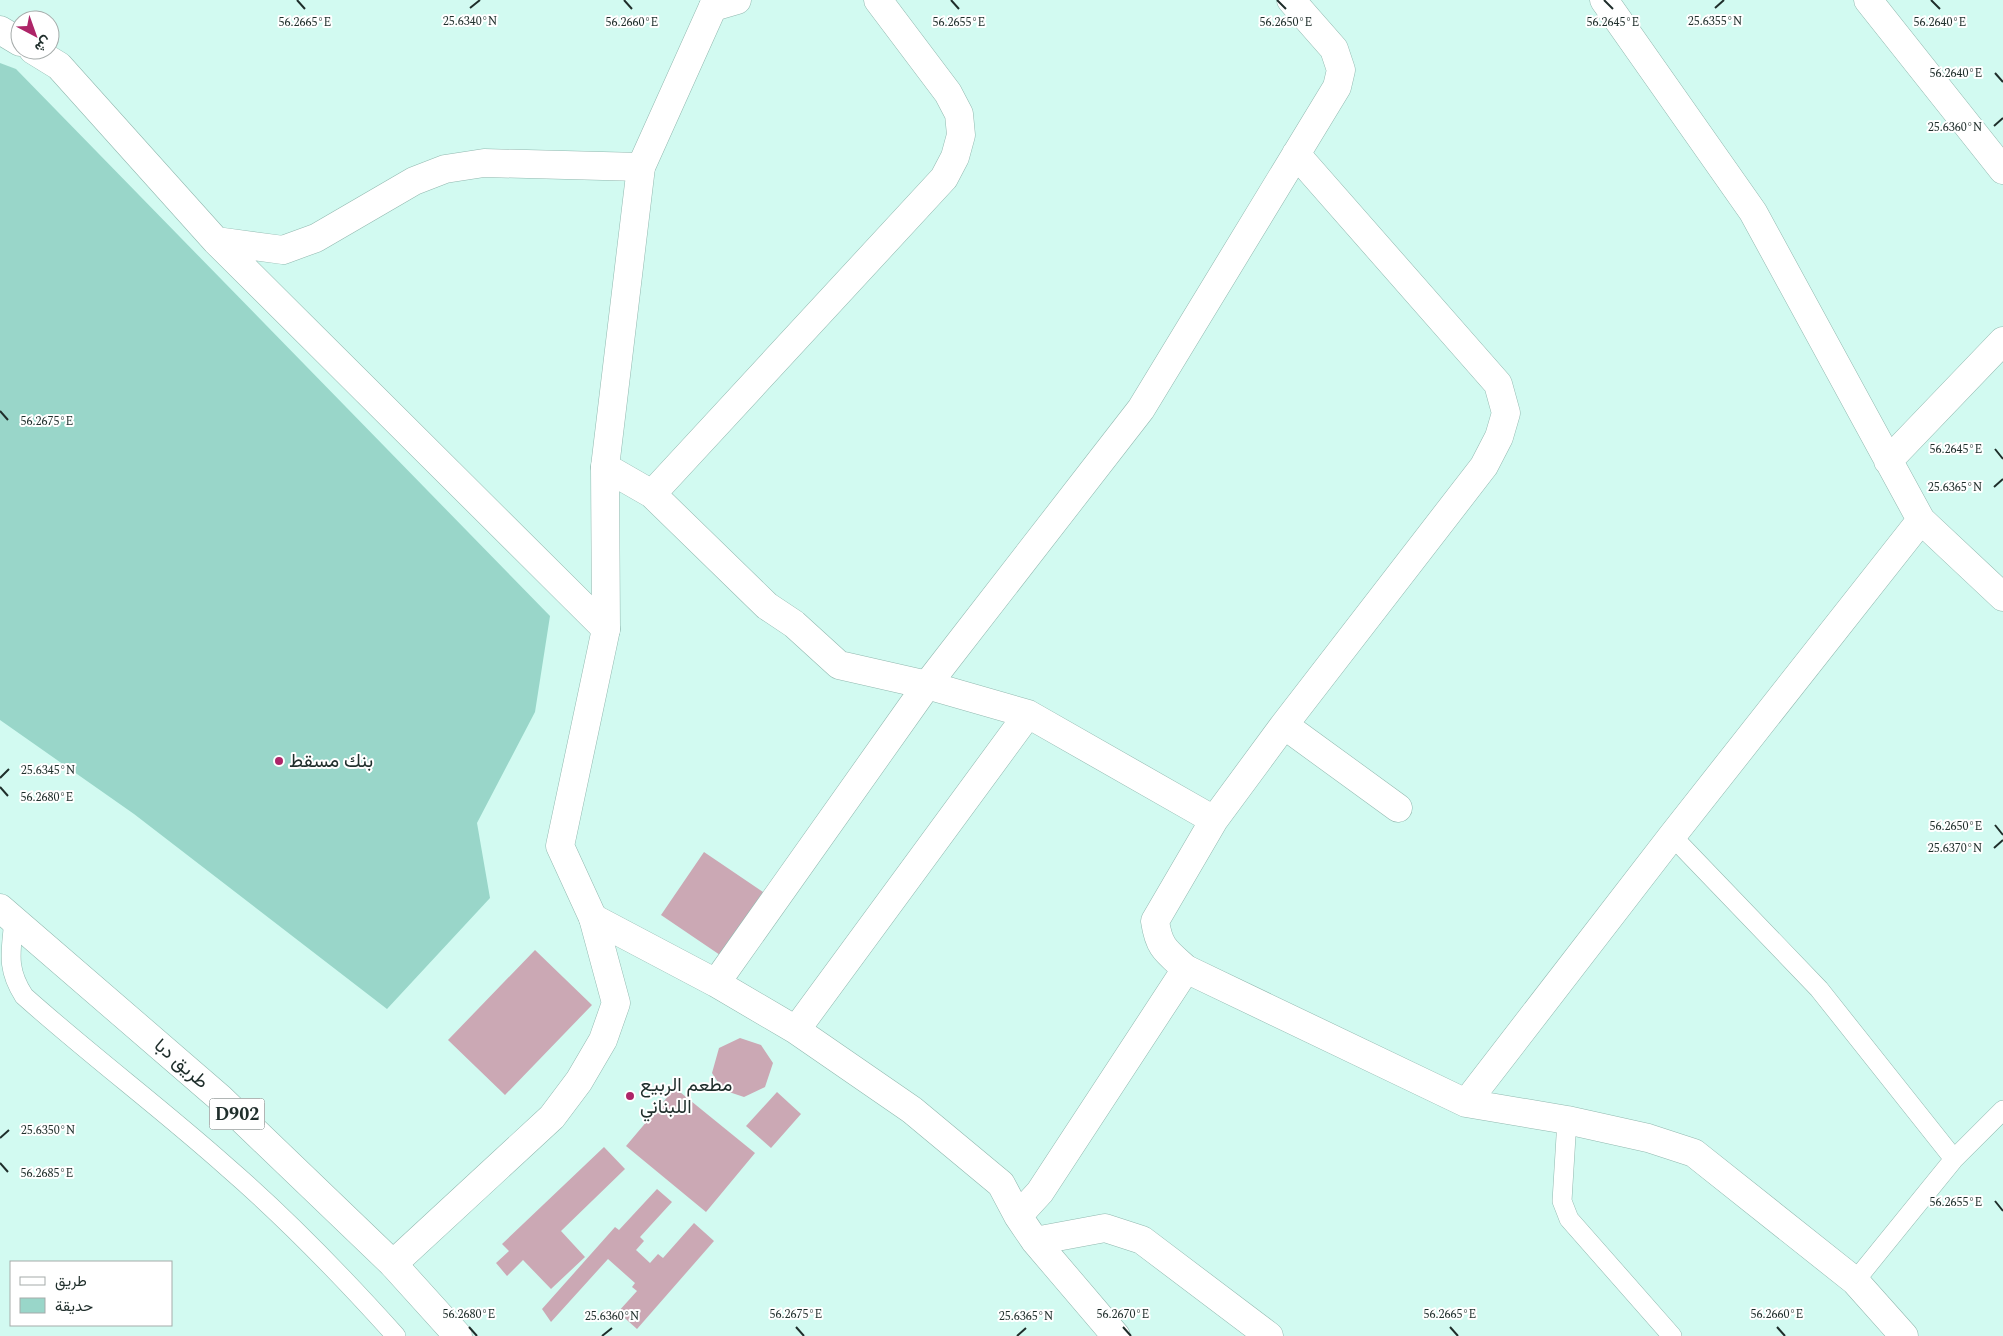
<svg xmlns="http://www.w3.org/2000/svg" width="2003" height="1336" font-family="Spectral,Vazirmatn,serif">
<rect width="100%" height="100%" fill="#d2faf1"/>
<path fill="#99d6c9" d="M0,63L16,69L550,616L535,712L477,823L490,898L387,1009L134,814L0,720Z"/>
<path fill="#cba8b4" d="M704,852L763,892L720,955L661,915Z
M535,950L592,1005L505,1095L448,1040Z
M740,1038L761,1045L773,1063L765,1087L744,1097L723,1090L712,1073L719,1048Z
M675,1088L755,1153L706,1212L626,1146Z
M777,1092L801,1114L771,1148L746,1126Z
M604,1147L625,1169L561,1231L585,1257L551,1289L523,1260L507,1276L496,1263L509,1251L502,1244Z
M657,1189L672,1202L640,1237L644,1241L636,1250L650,1263L658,1254L663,1258L694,1223L714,1241L637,1329L618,1312L637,1291L632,1287L635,1283L608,1259L551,1322L542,1309L615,1227L619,1230Z"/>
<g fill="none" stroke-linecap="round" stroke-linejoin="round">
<g stroke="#91b8af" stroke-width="20">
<path id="service" d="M1672,836L1819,989L1954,1159
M14,920C11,952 6,968 24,996C90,1055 161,1108 227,1167C287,1219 343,1277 396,1336
M1567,1120L1562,1201L1569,1219L1672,1336
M1855,1281L1954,1159L2003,1110"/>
</g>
<g stroke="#91b8af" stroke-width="29">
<path id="minor" d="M1604,0L1753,212L1921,520L2003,597
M1868,0L2003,170
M713,7L737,0
M0,30L20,42
M33,50L59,66L216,241L606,629
M1296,154L1498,384L1506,413L1499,437L1484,466L1284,725L1214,820L1155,921C1159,948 1166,951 1186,969L1466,1103L1567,1120L1648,1138L1694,1153L1855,1281L1904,1336
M216,241L283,250L316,238L414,181L445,169L484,163L641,167
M1888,461L2003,341
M605,467L652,494L767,606L794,624L839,665L927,685L1028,714L1214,820
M652,494L944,178L955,157L961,135L959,114L948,93L878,0
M1284,725L1398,808
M593,918L716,983L796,1030L912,1110L1001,1184L1018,1216L1035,1241L1116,1336
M716,983L927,685L1141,409L1337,87L1341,70L1334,49L1291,0
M796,1030L1028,714
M1466,1103L1672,836L1921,520
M1018,1216L1040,1192L1186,969
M1035,1241L1105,1228L1142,1240L1269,1336"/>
</g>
<g stroke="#91b8af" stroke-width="29">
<path id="tertiary" d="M393,1264L552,1117L579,1081L603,1040L616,1003L593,918L560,846L606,629L605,467L641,167L716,0"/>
</g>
<g stroke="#91b8af" stroke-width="29">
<path id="primary" d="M0,908L220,1098L393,1264L458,1336"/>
</g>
<use href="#service" stroke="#fff" stroke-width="19"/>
<use href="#minor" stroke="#fff" stroke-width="28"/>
<use href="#tertiary" stroke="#fff" stroke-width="28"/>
<use href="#primary" stroke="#fff" stroke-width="28"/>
</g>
<path fill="none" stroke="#1f2e2b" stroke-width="2" d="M297,0L305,9M624,0L632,9M951,0L959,9M1277,0L1286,9M1604,0L1613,9M1931,0L1940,9M470,8L480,0M1715,8L1724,0M1995,73L2003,82M1994,126L2003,118M0,411L8,420M1995,449L2003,459M1994,487L2003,479M0,778L9,769M0,787L8,796M1995,825L2003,835M1994,848L2003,840M0,1138L9,1130M0,1163L8,1172M1995,1201L2003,1211M469,1327L477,1336M796,1327L804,1336M1123,1327L1131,1336M1450,1327L1458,1336M1777,1327L1785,1336M602,1336L612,1328M1017,1336L1026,1328"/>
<g fill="#ae2568" stroke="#fff" stroke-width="2">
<circle cx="279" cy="761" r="5"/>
<circle cx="630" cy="1096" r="5"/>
</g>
<g text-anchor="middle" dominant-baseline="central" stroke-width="4" stroke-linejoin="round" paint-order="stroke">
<rect fill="#fff" stroke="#626d6b" stroke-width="1" x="209.5" y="1098.5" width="55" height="31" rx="4"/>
<g font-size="18" font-weight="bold" fill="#1f2e2b">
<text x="237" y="1114">D902</text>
</g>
<g font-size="19" fill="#1f2e2b" stroke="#fff" text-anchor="start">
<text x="289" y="761">بنك مسقط</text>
<text x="640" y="1085">مطعم الربيع<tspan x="640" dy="22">اللبناني</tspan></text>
</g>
<g font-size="19" fill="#1f2e2b" stroke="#fff">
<text transform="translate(181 1064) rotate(41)">طريق دبا</text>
</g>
</g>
<g font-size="12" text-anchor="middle" fill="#1f2e2b" stroke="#fff" stroke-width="4" stroke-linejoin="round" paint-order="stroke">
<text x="470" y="25">25.6340°N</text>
<text x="1715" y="25">25.6355°N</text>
<text x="305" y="26">56.2665°E</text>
<text x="632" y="26">56.2660°E</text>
<text x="1613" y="26">56.2645°E</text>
<text x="959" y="26">56.2655°E</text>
<text x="1286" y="26">56.2650°E</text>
<text x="1940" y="26">56.2640°E</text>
<text x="1956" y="77">56.2640°E</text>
<text x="1955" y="131">25.6360°N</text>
<text x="47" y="425">56.2675°E</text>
<text x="1956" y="453">56.2645°E</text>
<text x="1955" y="491">25.6365°N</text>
<text x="48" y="774">25.6345°N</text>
<text x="47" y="801">56.2680°E</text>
<text x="1956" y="830">56.2650°E</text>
<text x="1955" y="852">25.6370°N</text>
<text x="48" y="1134">25.6350°N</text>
<text x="47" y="1177">56.2685°E</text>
<text x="1956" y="1206">56.2655°E</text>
<text x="469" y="1318">56.2680°E</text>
<text x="796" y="1318">56.2675°E</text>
<text x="1123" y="1318">56.2670°E</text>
<text x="1450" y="1318">56.2665°E</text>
<text x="1777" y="1318">56.2660°E</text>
<text x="612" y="1320">25.6360°N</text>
<text x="1026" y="1320">25.6365°N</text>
</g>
<rect x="10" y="1261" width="162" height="65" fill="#ffffff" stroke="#a5abaa"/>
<rect x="20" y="1277" width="25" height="8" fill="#ffffff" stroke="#a5abaa"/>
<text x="55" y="1286" font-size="15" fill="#1f2e2b">طريق</text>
<rect x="20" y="1298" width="25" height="15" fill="#99d6c9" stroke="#a5abaa"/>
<text x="55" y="1311" font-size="15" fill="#1f2e2b">حديقة</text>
<g transform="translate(35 35) rotate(139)"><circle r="24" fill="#ffffff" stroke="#a5abaa"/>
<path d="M0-4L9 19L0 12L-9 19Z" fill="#ae2568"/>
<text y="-8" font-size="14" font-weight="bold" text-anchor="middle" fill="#1f2e2b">ش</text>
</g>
</svg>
